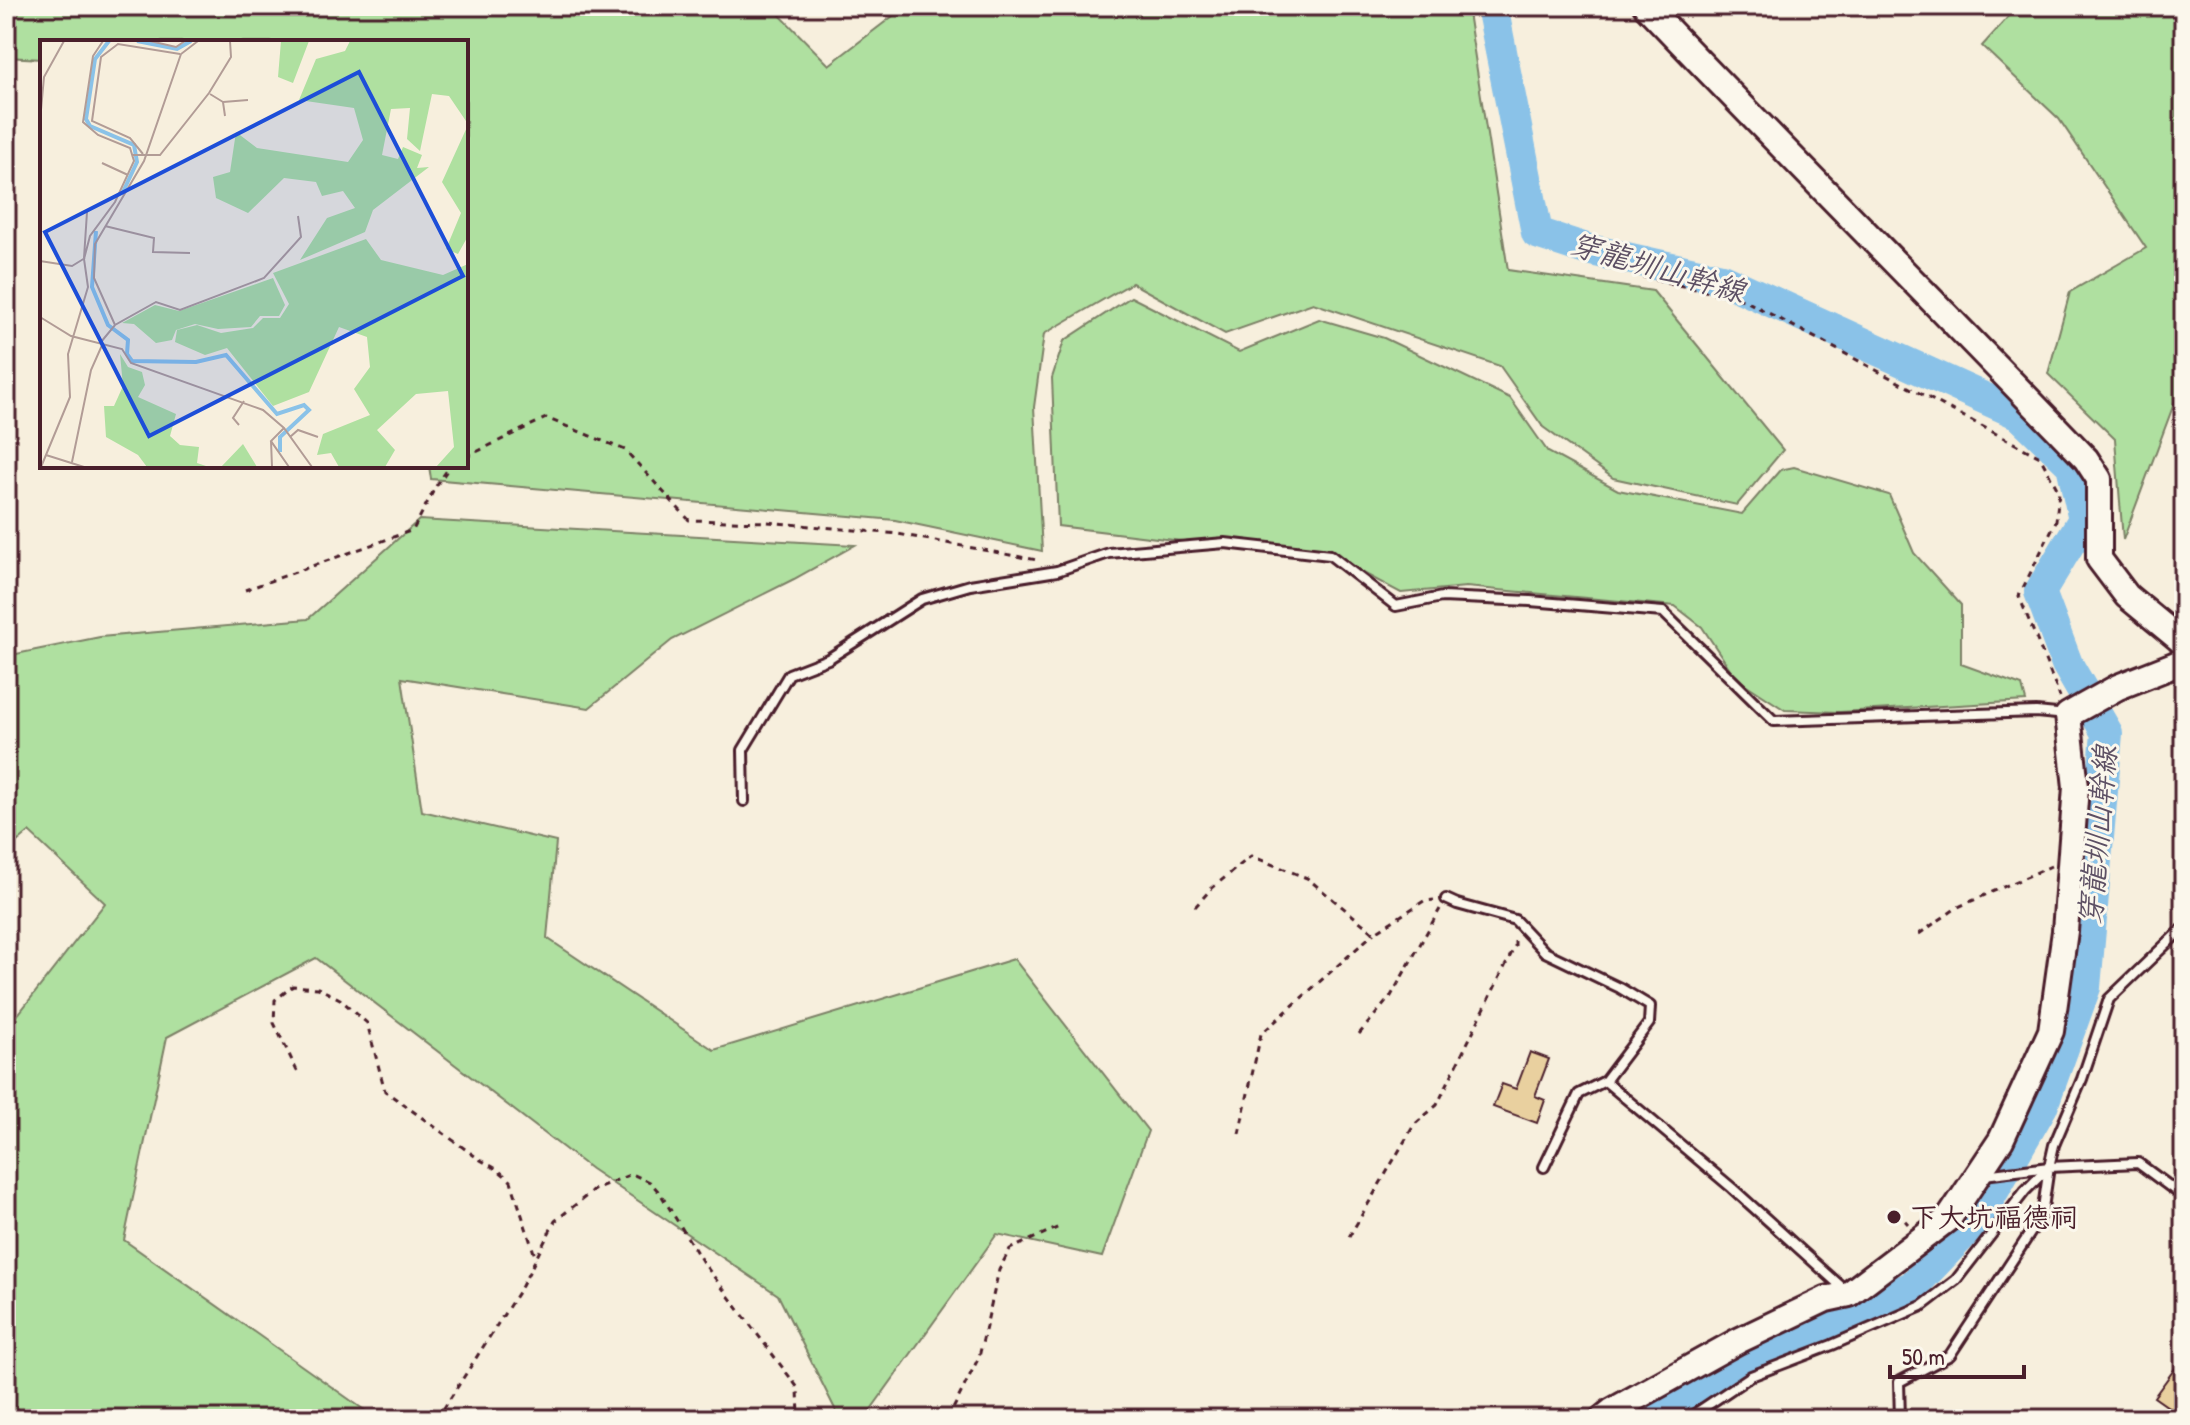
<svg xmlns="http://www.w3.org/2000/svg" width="2190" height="1425" font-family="'Patrick Hand','LXGW WenKai TC',sans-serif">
<rect width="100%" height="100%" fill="#f7efdd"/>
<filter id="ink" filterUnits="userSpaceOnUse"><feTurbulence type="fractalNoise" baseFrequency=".0125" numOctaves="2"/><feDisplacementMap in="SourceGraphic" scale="16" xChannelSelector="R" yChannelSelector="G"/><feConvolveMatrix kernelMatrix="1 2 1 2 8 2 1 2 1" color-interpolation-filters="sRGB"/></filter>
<g filter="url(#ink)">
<path fill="#afe0a0" stroke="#7c8066" stroke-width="2" d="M6,6H771L829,65L906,6H1467L1508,270L1653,291L1783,450L1737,505L1613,478L1543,427L1500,366L1313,303L1225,334L1132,283L1044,334L1034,407L1042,551L895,520L431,479L429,466H466V42H42V59L6,57Z
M2018,6H2184V377L2123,540L2115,439L2048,374L2070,292L2146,248L2059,119L1982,46Z
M1131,297L1239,352L1319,319L1384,338L1510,398L1548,452L1618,490L1742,514L1780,470L1794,467L1889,495L1914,553L1961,605V664L2022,686L2026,701L1840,712L1785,710L1736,678L1702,627L1675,606L1466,587L1401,593L1339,560L1058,526L1052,378L1064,341Z
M419,520L855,545L794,579L672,640L589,708L402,678L422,811L556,842L547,938L714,1050L1014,959L1148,1131L1102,1257L997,1234L864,1419H840L778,1295L591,1169L316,958L167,1037L124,1240L377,1419H6V1030L105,903L29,832L6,851V656L100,637L308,619Z"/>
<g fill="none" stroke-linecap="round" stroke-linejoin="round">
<path stroke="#8ac2e8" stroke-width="32" d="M1492,6L1537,233L1586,249L1722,279L2019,414L2072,465L2084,519L2040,592L2067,664L2107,733L2085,987L2042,1106L1977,1219L1912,1287L1745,1359L1659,1419"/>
</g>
<path fill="#e9d09f" stroke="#4a1f2b" stroke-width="2" d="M1530,1052L1549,1059L1535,1096L1545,1100L1537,1123L1493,1107L1502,1084L1516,1089Z
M2184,1356V1418L2154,1397Z"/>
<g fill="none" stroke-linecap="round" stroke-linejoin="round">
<g stroke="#4a1f2b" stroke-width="14">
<path id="lane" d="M744,801L743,750L789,674L828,659L922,599L970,585L1057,571L1109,553L1225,543L1330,555L1396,606L1442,597L1530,601L1663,612L1774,721L2036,712L2067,715
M1446,899L1457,904L1515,920L1545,952L1620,988L1650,1006L1649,1023L1605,1081L1732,1188L1845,1290
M1544,1167L1579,1094L1605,1081
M1984,1175L2049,1167L2138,1163L2184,1197
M1687,1419L1751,1376L1832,1345L1922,1306L1956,1280L2025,1191L2049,1167L2054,1145L2082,1079L2109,999L2184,927
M1900,1419L1899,1382L1950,1355L2042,1215L2049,1167"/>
</g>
<g stroke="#4a1f2b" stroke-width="30">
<path id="secondary" d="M1646,6C1791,158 1940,307 2086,459L2099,479V559L2127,596L2184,643
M1602,1419L1612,1411L1738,1341L1826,1299L1849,1294L1949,1218L2001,1140L2051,1031L2065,931L2076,787L2068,715L2118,687L2184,661"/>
</g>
<path stroke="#4a1f2b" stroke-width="3" stroke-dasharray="6 6" stroke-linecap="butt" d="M1643,277L1744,300L2040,457L2059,492L2056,521L2019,596L2060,697
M466,457L546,418L625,450L689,520L767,522L898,534L1037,560
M245,590L413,530L436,486L450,466
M1195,907L1211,889L1251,856L1307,878L1374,933L1424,901L1434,900
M1919,934L1958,907L2051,866
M1359,1034L1391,996L1440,909
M297,1071L274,1023L275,1000L293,986L318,988L340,999L367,1023L385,1091L479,1159L498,1170L511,1181L536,1259
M1239,1134L1261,1034L1374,933
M1897,1212L1908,1224
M1349,1237L1414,1125L1437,1105L1515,946V939
M1221,1416L1224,1419
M437,1419L522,1286L555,1221L595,1189L632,1174L650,1182L660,1193L702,1261L798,1388L799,1419
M948,1419L979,1357L999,1270L1010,1249L1059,1227"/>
<use href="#lane" stroke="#fbf7ec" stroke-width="8"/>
<use href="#secondary" stroke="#fbf7ec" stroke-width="24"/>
</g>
</g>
<circle fill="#4a1f2b" stroke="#fbf7ec" stroke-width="3" cx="1894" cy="1217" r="8"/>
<g text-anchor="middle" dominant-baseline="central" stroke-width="6" stroke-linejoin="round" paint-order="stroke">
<g font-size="28" fill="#4a1f2b" stroke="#fbf7ec" text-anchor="start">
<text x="1910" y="1217">下大坑福德祠</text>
</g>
<g font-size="30" font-style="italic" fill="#5d5064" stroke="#fbf7ec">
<text transform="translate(1658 267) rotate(16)">穿龍圳山幹線</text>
<text transform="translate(2097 835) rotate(-85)">穿龍圳山幹線</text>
</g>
</g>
<g transform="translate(40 40)">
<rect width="428" height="428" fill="#f7efdd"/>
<path d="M241,1H269L253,43L238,37ZM310,1H428V84L409,56L392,54L380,111L367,99L370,68L351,69L342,115L358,119L363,107L382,115L377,128L389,127L333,170L325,192L260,220L287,178L315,168L303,151L282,156L276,142L244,138L208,173L176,158L173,137L190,132L196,92L217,108L308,122L323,100L314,68L259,60L276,19L305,11ZM428,85V196L418,214L406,209L421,173L402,142ZM326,199L341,220L403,235L428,224V427H396L414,407L408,351L376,354L337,390L355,410L345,427H299L291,413L277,415L283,394L330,375L314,349L330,327L327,297L299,287L269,352L233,366L187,308L165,315L135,302L137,290L157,285L181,293L213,288L223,278H240L249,264L233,233ZM233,238L245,265L239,276H220L211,287L178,289L155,284L136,290L132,300L116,303L94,284L82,283L115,265L139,271ZM80,314L88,327L102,332L105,345L98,357L136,374L130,396L140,405L159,407L157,423L169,427H107L98,415L66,397L64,366H74L83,346ZM203,404L217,427H181Z" fill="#afe0a0"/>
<path fill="none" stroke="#8ac2e8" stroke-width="4" d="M69,1L55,19L46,79L50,86L94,105L97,122L82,154M97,1L137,9L151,1M56,191L52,247L68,285L88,300L87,314L92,321L156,322L186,315L237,374L264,365L269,370L240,397V412"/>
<path fill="none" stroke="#b29c96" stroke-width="2" d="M110,1L136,7L145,1M170,54L183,62L185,76M183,62L208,60M0,81L4,37L24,1M103,114L90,98L52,81L61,17L78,4L140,14M93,115H120L169,53L191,17L190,1M62,123L88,135M65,186L114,198L113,212L150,213M44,218L47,172M0,221L32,226L45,218M0,277L31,296L82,309L91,323L223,370L244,388L272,427M75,285L54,238L55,204L104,121L141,14L158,1M61,302L75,285L116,262L140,270L224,238L261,197L258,176M199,385L193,378L204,361M244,388L231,401L249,427M250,397L258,390L278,397M231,401L232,427M6,415L44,427M32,422L51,330L63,303M1,427L30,357L28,314L48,247L44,219L50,196L75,162L94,121L90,108L58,95L43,82L53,16L63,1"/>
<path fill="#1d4ed8" fill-opacity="0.15" stroke="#1d4ed8" stroke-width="4" d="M319,32L423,236L109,396L5,192Z"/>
<rect width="428" height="428" fill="none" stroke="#4a1f2b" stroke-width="4"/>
</g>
<rect width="2190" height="1425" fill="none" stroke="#fbf7ec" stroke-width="32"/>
<rect x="16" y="16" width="2158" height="1393" fill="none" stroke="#4a1f2b" stroke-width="3" filter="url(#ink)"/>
<path d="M1890 1365v12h134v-12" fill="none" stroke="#4a1f2b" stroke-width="4"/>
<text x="1902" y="1365" font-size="24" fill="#4a1f2b" stroke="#fbf7ec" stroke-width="6" paint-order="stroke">50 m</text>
</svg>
